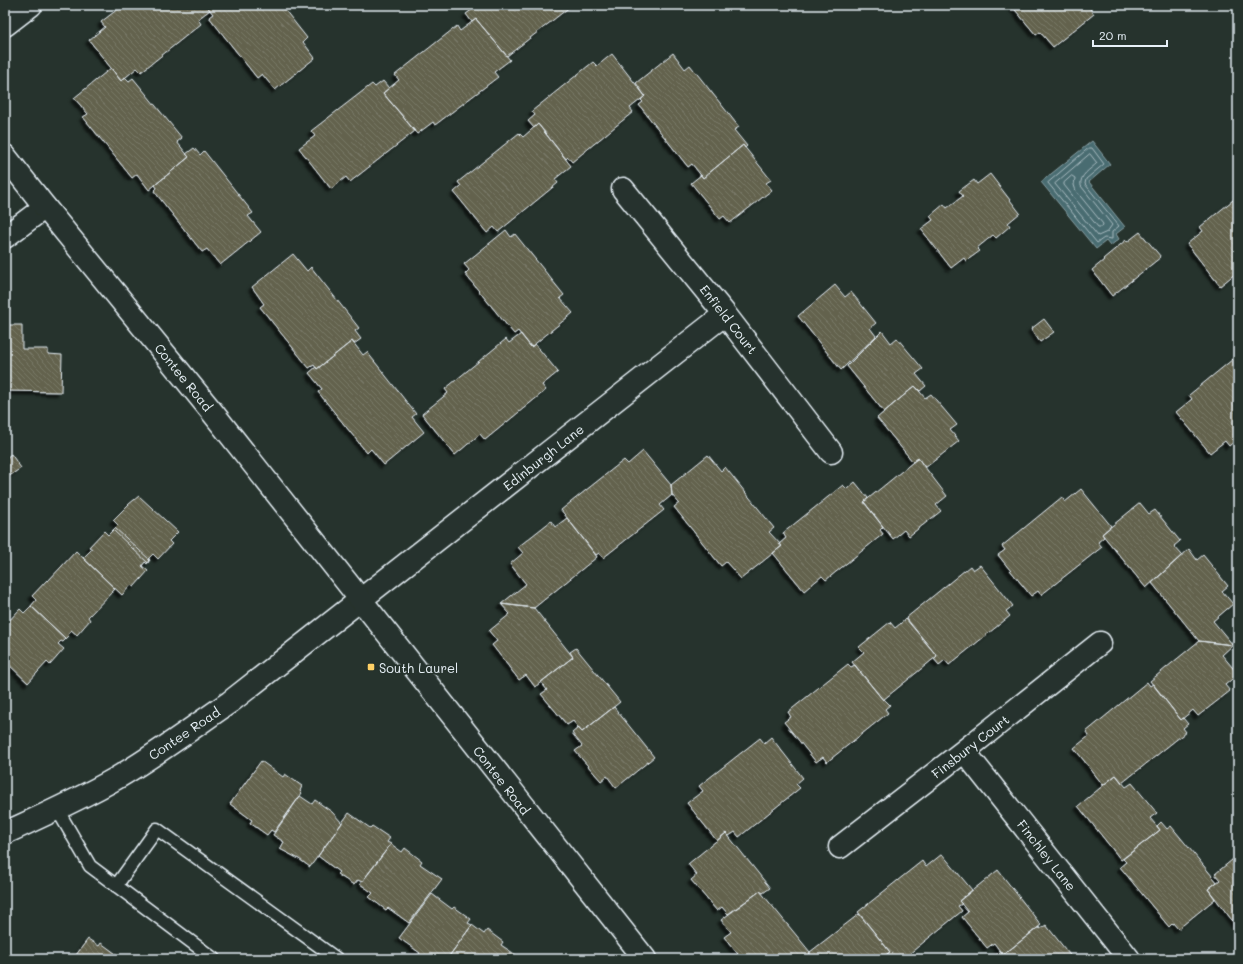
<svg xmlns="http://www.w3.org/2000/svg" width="1243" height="964" font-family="Mali,sans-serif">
<defs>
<pattern id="building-back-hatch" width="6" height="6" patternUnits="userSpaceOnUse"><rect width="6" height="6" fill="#63624e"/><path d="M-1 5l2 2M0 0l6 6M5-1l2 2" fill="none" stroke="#797968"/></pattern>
<filter id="shadow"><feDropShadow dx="-3.5" dy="3.5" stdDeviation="1" flood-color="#0009"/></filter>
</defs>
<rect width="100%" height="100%" fill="#26332d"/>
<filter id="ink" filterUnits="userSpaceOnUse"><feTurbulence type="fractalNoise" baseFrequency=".025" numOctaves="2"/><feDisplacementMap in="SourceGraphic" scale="8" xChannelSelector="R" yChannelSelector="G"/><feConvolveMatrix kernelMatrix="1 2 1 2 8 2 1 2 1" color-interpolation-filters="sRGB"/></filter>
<g filter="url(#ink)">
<path fill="#4a6c71" stroke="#89a1a7" d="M1092,141L1110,164L1089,182L1125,227L1116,234L1119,239L1110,246L1106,241L1096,249L1041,182Z"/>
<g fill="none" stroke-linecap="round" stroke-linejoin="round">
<path stroke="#a9bcc2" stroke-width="1" d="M1089,148H1092L1104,164L1086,179L1085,184L1119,226L1112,232V239L1104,238L1097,243L1048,183Z
M1090,154L1097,163C1090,170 1079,175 1081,186L1112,225L1107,232L1098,236L1055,184Z
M1072,176L1075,178L1074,185L1076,191L1103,224L1102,227H1098L1064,185V183Z"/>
</g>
<path fill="url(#building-back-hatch)" stroke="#e8f1f8" filter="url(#shadow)" d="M123,5H206L210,10L198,19L201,24L141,72L137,68L121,81L89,40L105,27L101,22Z
M206,5H281L307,38L303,42L315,58L275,90L262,74L257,78L209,17L213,14Z
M470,5H570L571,6L507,56L476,19L472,22L466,14L473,9Z
M1011,5H1087L1094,14L1053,47L1040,32L1036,35Z
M476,19L510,60L494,72L498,77L435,125L433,122L417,134L383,93L399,80L395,75L457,26L460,31Z
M673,53L685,69L690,65L739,127L734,130L747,146L745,148L743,145L703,178L692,164L688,167L639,105L643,102L641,100L645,96L636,83Z
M612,54L645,96L630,108L633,112L572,162L568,157L566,159L538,124L534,128L528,121L535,115L532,111L593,62L597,66Z
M111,68L121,81L125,77L129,81L133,78L182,138L177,142L189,157L149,190L137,174L132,178L83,117L88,114L74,98Z
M383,81L389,88L383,93L415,131L350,182L346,177L331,189L299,148L315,136L311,131L372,84L375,87Z
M538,124L571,166L555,179L558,183L498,232L494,227L487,233L454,192L461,186L458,182L519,133L523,137Z
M743,145L771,180L766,183L772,190L730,223L724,216L720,219L691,183L701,175L703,178Z
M194,148L200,155L204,151L253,213L248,216L261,232L220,265L207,249L202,252L154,191L157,188L155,185L189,157L186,154Z
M990,174L1020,213L1008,223L1010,226L996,238L993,235L977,248L980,251L966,261L964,258L951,268L921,229L933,220L930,216L944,204L947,208L963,196L959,191L974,180L977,184Z
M1238,196V275L1236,273L1220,286L1187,244L1203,231L1200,227Z
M506,230L511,237L515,234L564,295L560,298L573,313L531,347L518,331L514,334L465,274L469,270L464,264Z
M1140,232L1161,257L1112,296L1092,270L1104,260L1103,259L1126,240L1127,242Z
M293,254L307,271L311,267L359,328L355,331L361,339L354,344L352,341L317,369L314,365L309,368L260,307L264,304L252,287Z
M835,285L845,297L851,292L876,323L870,328L876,336L841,370L798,316Z
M1044,319L1054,332L1040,342L1031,329Z
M5,325H22V349H48V354L62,355L61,392L6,391Z
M882,331L891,343L897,338L923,369L916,374L926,386L920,391L915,386L884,412L847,366Z
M521,334L531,347L535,344L558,372L542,385L546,390L485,440L480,434L455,455L422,414L448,393L445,389L506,339L509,343Z
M352,341L363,355L367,352L416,414L412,417L424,432L384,465L371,449L367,453L318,392L322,389L309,373L316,367L317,369Z
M1238,355V438L1229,446L1225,441L1210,453L1176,412L1192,399L1189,395Z
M915,386L925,398L931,394L957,425L950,430L959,441L925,468L918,458L913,462L877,418Z
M643,451L671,485L672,495L660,505L664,510L603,558L599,553L596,555L561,510L624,460L628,464Z
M11,454L21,468L5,479V459Z
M708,455L721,471L725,467L774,528L769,532L782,546L741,579L726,562L721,566L674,507L679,503L672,495L671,485Z
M918,458L947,496L936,505L941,511L909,536L904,530L893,539L864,502Z
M855,482L868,498L864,502L883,527L880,530L883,534L826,580L822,576L804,591L773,553L782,546L779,544L786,538L783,533L843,485L847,489Z
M1081,489L1111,526L1102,534L1104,537L1098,542L1102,547L1041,595L1038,591L1031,596L998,555L1005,550L1002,546L1062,497L1065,502Z
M139,496L178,532L169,541L172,544L158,559L153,554L149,558L148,563L113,530L118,525L113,520L129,504Z
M1140,503L1149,514L1155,510L1180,541L1174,546L1182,555L1146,588L1102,534Z
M567,518L597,557L534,608L501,604L526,584L510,564L523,553L518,547L551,521L555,527Z
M115,528L150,560L147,564L145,562L142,566L148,571L134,587L131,585L122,595L83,558L92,549L89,547L104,531L108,535Z
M1189,549L1197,560L1203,555L1228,586L1222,591L1233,604L1213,621L1233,645L1199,641L1152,583Z
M76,551L115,589L88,617L90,620L77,635L71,630L68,635L69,636L66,639L31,606L36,600L32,596L47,580L48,581Z
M980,565L1013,606L1006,611L1010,616L949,665L945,660L939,665L934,659L937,656L906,618L970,566L973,570Z
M501,604L534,608L573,657L535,687L526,675L519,680L492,645L497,641L489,631L510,614Z
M31,606L66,639L63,642L61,641L58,644L64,649L50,665L47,662L28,683L5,661V631L8,627L6,624L20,609L24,613Z
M906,619L937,656L883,700L852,662L864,652L859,647L890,622L895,628Z
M1199,641L1233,645L1222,655L1238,674L1225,685L1230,691L1198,716L1193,710L1181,720L1150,681Z
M576,648L620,702L582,732L573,721L567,725L541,694L547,690L541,682L573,657L570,652Z
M848,664L851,667L855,665L883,700L884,699L890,705L885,709L888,713L827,762L823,757L816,762L784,722L791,717L788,712Z
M1147,682L1150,686L1153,684L1181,720L1183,718L1188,724L1183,728L1186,732L1122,783L1116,775L1103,785L1074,748L1089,736L1086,732Z
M614,707L654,757L616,788L607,776L601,781L575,751L582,746L572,733L578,728L582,732Z
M771,737L803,778L796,784L800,788L739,837L735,832L729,836L726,833L717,841L687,803L703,791L699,786L760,738L764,743Z
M261,761L283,777L285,774L302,786L300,791L302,793L274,832L271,830L267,835L250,823L252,820L230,804Z
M1116,775L1126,787L1132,783L1157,813L1150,818L1160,830L1121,860L1078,806Z
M300,796L312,804L315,800L332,812L342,823L310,867L299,859L280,849L284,842L273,835Z
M349,813L370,828L372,826L390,838L387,842L391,844L362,882L358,880L354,885L337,874L339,872L318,856Z
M1161,822L1167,829L1171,826L1217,882L1208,889L1215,899L1178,929L1173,923L1169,927L1120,867L1126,862L1123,859L1160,830L1157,826Z
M726,833L770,888L763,893L760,891L728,914L722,907L717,911L691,880L697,875L688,864Z
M391,844L402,852L405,848L422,861L420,864L442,879L409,923L388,908L386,910L369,897L373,893L360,884Z
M942,854L972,890L959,901L962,904L958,906L962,911L903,959H900L897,956L891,959L887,954L890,952L858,912L922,861L926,867Z
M1238,855V928L1208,889L1220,880L1215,874Z
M998,870L1041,925L1003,955L994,943L987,948L962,917L968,912L959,901Z
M760,891L810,952L809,959H742L724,937L731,932L721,920Z
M432,894L452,909L454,907L471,919L468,923L472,925L447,959H423L418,956L420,953L399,938Z
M859,914L890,952L887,954L881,959H809L810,952Z
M472,925L484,934L487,930L503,942L501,945L522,959H447Z
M1046,925L1073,959H997L995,956L1001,952L1003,955L1039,927L1040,929Z
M88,939L99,946L101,943L119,956L117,959H73Z"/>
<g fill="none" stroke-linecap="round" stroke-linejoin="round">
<g stroke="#e8f1f8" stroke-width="15">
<path id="lane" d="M57,809L90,866L214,959
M116,886L157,829L337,959"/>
</g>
<g stroke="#e8f1f8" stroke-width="25">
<path id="street" d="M5,25L31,5
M623,189L725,314L831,452
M5,237L45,207
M964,751L1129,959
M5,833C42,816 80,799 115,779C155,756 192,728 230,702L725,314
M840,847L964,751L1100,643"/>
</g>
<g stroke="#e8f1f8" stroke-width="25">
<path id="secondary" d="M5,156L45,207L209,408L645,959"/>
</g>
<use href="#lane" stroke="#26332d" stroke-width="12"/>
<use href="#street" stroke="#26332d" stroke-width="22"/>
<use href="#secondary" stroke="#26332d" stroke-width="22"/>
</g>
</g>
<rect fill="#ffd166" stroke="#26332d" stroke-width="1.5" x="367" y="663" width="8" height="8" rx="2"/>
<g text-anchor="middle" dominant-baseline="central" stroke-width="3.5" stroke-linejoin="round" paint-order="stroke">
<g font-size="13" fill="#e8f1f8" stroke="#26332d">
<text transform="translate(729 319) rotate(52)">Enfield Court</text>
<text transform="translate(184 377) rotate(51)">Contee Road</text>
<text transform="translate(543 457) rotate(-38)">Edinburgh Lane</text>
<text transform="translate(184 733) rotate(-34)">Contee Road</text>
<text transform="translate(970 746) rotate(-38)">Finsbury Court</text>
<text transform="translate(502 780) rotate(52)">Contee Road</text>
<text transform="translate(1047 855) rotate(52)">Finchley Lane</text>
</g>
<g font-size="13" fill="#e8f1f8" stroke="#26332d" text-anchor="start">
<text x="379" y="667">South Laurel</text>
</g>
</g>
<rect width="1243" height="964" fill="none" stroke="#26332d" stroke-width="20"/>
<rect x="10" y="10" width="1223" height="944" fill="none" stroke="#e8f1f8" stroke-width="1.5" filter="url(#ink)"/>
<path d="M1093 40v6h74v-6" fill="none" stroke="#e8f1f8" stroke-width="2"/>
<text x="1099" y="40" font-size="12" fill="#e8f1f8" stroke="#26332d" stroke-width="3" paint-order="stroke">20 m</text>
</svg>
